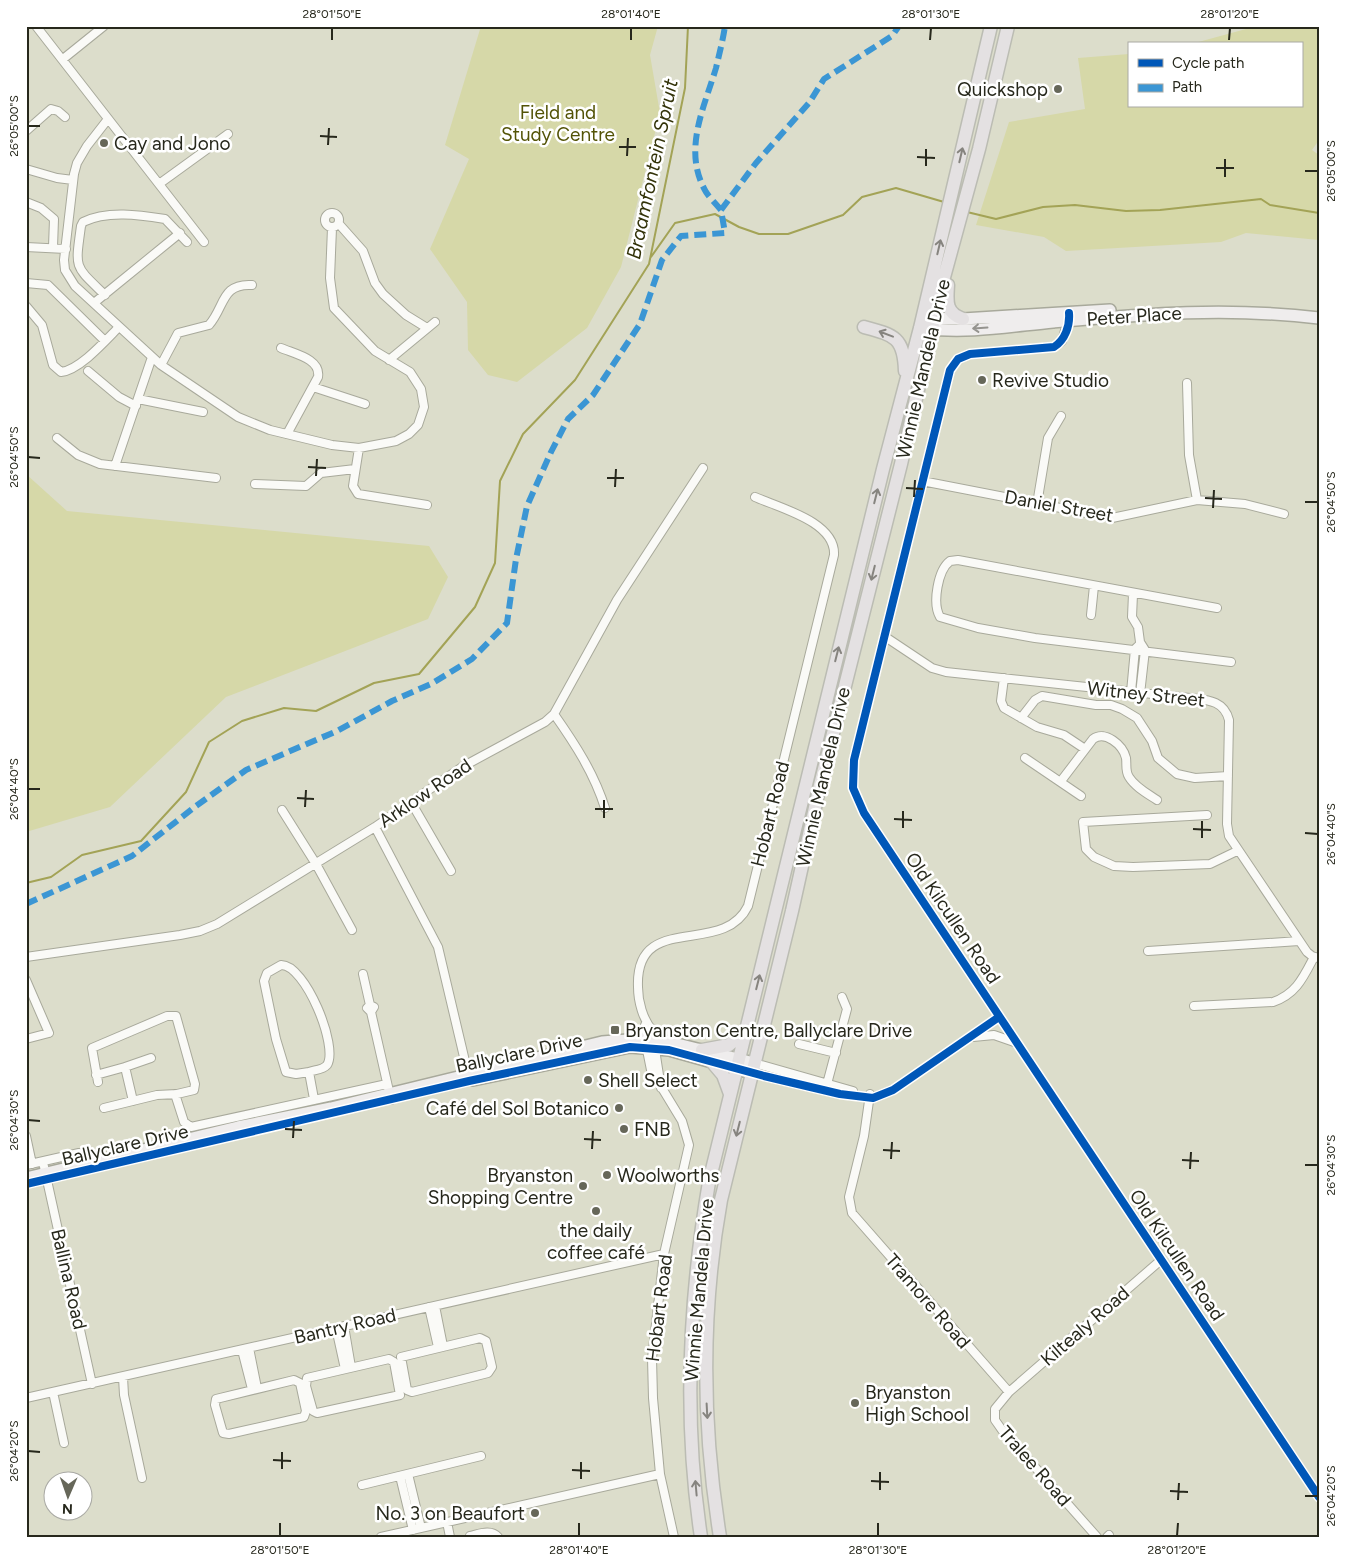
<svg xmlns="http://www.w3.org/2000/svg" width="1345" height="1563" font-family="Figtree,sans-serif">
<rect width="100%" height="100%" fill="#dcddcb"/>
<path fill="#d6d8a8" d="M481,26H658L650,55L660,113L621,267L587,328L517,382L488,375L468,350L467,302L430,249L469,159L445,145Z
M1257,26H1319V140L1312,150L1319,155V240L1246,233L1221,242L1066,251L1044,237L976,225L1009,122L1085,109L1078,58L1129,54V106H1301V44H1191Z
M26,474L67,511L429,546L448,577L428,619L226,697L110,807L26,832Z"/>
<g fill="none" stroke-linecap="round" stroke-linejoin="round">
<path stroke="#a3a356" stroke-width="2" d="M967,212L996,219L1043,207L1075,205L1126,211L1160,210L1261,199L1270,205L1319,213
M651,257L675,223L715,214L739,227L759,234H788L843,215L862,197L896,188L944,202
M26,883L51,877L82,855L141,841L186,792L209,742L242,721L284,708L316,711L374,683L419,674L475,607L495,563L500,481L523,434L575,380L649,264L685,88L688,26"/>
<g stroke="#a8a99b" stroke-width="10">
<path id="street" d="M36,26L204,242
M63,59L104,26
M108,119L87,146L77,163L74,174L64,260L65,270L75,286L161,365L238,417L270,430L332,445L359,448L396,441L409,434L418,425L424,407L421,389L410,372L375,351L334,308L330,278L332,228
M26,131L51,109L58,111L65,117
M26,169L57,178L73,180
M159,184L228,134
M26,202L41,208L54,219L53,247
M325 220a7 7 0 1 1 14 0a7 7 0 1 1-14 0Z
M339,224L363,251L375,283L383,294L406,315L427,328
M26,247L66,249
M26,283L48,285L105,341
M105,295C74,265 75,270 81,226L83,222C107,210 140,215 165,219L187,242
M94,303L180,233
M26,306L42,325L53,365L61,372C80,370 106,340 119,327
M1069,316L1062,341L1054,347L970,354L958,359L950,370L854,760L853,788L864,813L1319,1497
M281,348C295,354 321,359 318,377L287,434
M389,360L435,322
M161,365L178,333L209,325C225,307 221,283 252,285
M88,371L119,397L136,406
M1187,383L1189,455L1197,500
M313,387L365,404
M138,399L203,412
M57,438L78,455L100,464L216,478
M359,448L353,486L358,494L427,505
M115,466L152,357
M922,481L1112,518L1197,500L1245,504L1284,514
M255,484L306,486L321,473L355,469
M1037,504L1048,438L1061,416
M1133,594L1132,617L1138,627L1140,642L1145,650L1140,694
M1217,608L958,560L950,561C938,570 932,603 940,617L978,628L1035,638L1231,662
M1091,615L1094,586
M884,636L932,668L946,672L1190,698C1207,700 1224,700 1229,720L1227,824L1229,836L1307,952L1312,956L1319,958
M1004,678L1001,701L1004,708L1037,727L1064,735L1085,749
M1131,692L1135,649L1138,646
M554,714C575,744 594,773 605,808
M1021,718L1035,700L1042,696L1096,705H1111L1122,709L1137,718L1152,741L1158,758L1177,774L1195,778L1228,776
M1025,758L1081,796
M1061,781L1093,739C1105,730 1123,745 1126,758C1127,765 1125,771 1129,777C1135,787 1148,794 1157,800
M411,802L451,871
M282,810L316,864L352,930
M1207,815L1083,822L1086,849L1094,857L1114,866L1133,867L1210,864L1237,851
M375,827L438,947L469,1078
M1148,951L1299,941
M26,957L180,935L200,931L217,924L375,827L462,767L545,722L554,714L617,600L703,468
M363,974L370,1005L367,1008L371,1012L374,1007L370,1005
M26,980L49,1033L26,1039
M1194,1006L1273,1002C1296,994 1303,978 1314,957
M371,1012L391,1100
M646,1023L643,1030L651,1070L682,1121L689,1145L664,1254L652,1358L653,1398L660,1474L674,1537
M973,1037L994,1035L1017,1043
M799,1044L836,1053
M754,1063L853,1091
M125,1067L151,1058
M309,1072C314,1070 323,1070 327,1065C339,1047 305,964 281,965L267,973L264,981L276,1039L286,1072L296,1074L309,1072L314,1099
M751,1073L840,1094L873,1098L893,1090L999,1017
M96,1075L125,1067L133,1101
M98,1082L92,1048L167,1016H176L195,1084L194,1090L177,1094L157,1095L104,1108
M827,1084L847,1009L842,997
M661,1088L652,1030C643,1019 638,1002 638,987C635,910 723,958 748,906L834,555C836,522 780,508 755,497
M175,1094L184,1122L191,1127L387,1084
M870,1094L864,1136L849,1197L852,1213L1009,1392
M26,1136L32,1164
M43,1162L92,1384
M26,1165L79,1153
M435,1306L443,1346
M429,1307L438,1347
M344,1326L351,1367
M336,1328L345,1369
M480,1338L486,1341L492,1367L488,1373L412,1392L407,1390L401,1357Z
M249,1348L257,1388
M242,1350L252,1389
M389,1359L394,1362L400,1395L317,1413L313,1411L306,1386L307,1378Z
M123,1377L124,1395L142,1478
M294,1380L300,1383L306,1411L304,1417L229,1434L223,1433L215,1405L216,1399Z
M53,1392L64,1443
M26,1398L664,1254
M408,1474L421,1528
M400,1476L413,1530
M362,1485L481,1456
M447,1522L450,1537
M470,1536C479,1534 491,1529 498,1537
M381,1537L660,1474
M1097,1537L1002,1430L995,1420V1409L1009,1392L1161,1260
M1107,1537L1109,1535"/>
</g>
<g stroke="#a8a99b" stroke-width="14">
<path id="secondary" d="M926,318L963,319L1110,310
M924,328C965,334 1011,326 1053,322C1146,314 1226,307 1319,318
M473,1080L630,1047L669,1050L751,1073
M26,1178L238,1127L331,1108L602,1042L653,1038L754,1063"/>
</g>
<g stroke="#bbbcb3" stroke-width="15">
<path id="primary" d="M948,285C947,301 945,313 963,319
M864,327C894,335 904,337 905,371
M702,1050L729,1045L747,1029
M712,1062L723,1075L730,1094
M701,1537C683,1419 689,1299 709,1182L883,469L920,328L991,26
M720,1537C702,1425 701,1311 721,1200L792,911L820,785L901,464L943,281L979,149L1008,26"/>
</g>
<use href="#street" stroke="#fafaf7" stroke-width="8"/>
<use href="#secondary" stroke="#efeded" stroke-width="11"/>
<use href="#primary" stroke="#e4e1e2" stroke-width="12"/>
<path stroke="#3b96d4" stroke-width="6" stroke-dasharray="12 6" stroke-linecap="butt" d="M721,210C716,204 710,198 706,192C682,151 704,108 716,68C719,55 723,40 725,26
M26,904L132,856L196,806L246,770L337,731L392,701L431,684L472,659L507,623L516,559L527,506L551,452L568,419L593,395L640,324L662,260L681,236L725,233L721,210L756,163L809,103L824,79L892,36L899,26"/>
<g stroke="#fff" stroke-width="11">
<path id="cycleway" d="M1069,313C1070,326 1065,340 1054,347L970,354L958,359L950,370L854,760L853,788L864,813L1319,1497
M26,1184L469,1081L630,1047L669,1050L764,1076L840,1094L873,1098L893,1090L999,1017"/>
</g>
<use href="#cycleway" stroke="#0057b8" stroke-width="8"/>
</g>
<defs><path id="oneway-shaft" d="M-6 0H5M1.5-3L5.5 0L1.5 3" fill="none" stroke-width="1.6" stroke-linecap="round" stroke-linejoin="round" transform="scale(1.25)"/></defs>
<g stroke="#86847f">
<use href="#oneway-shaft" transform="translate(961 155) rotate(-77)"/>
<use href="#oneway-shaft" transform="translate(939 247) rotate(-77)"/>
<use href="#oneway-shaft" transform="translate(886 334) rotate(-159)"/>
<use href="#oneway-shaft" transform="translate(876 496) rotate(-76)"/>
<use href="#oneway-shaft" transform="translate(873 573) rotate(104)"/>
<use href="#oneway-shaft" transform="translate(837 654) rotate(-76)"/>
<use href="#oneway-shaft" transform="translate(758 982) rotate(-76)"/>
<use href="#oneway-shaft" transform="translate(738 1129) rotate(104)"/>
<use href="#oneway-shaft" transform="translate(707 1411) rotate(87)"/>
<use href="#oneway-shaft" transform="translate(696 1488) rotate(-95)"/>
</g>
<use stroke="#95948f" href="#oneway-shaft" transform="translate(980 328) rotate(176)"/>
<path fill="none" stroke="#27281c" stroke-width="2" d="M332,40V28M631,40V28M930,40L931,28M1229,40L1230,28M28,126H40M320,136L337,137M328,145L329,128M619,147H636M627,156L628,138M917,157L935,158M926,166V149M1216,168H1234M1305,171H1318M1225,177V159M28,457L40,458M308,467L326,468M316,476L317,459M607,478H624M615,487L616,469M906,488L923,489M914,497L915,480M1205,498L1222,499M1305,502H1318M1213,508L1214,490M28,789H40M297,798L314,799M305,807L306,790M595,809H613M604,818V800M894,819L912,820M903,828V811M1193,829L1211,830M1305,833L1318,834M1202,838V821M28,1120L40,1121M285,1129L302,1130M293,1138L294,1121M584,1139L601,1140M592,1149L593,1131M883,1150L900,1151M891,1159L892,1142M1182,1160L1199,1161M1305,1165H1318M1190,1169L1191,1152M28,1451L40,1452M273,1460L291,1461M282,1469V1452M572,1470L590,1471M581,1479V1462M871,1481L889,1482M880,1490V1472M1170,1491L1188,1492M1305,1496H1318M1178,1500L1179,1483M280,1536V1523M579,1536V1523M878,1536V1523M1177,1536L1178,1523"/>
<g fill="#666759" stroke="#fff" stroke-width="2">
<circle cx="1058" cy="89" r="5"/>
<circle cx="104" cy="143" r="5"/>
<circle cx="982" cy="380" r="5"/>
<rect x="610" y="1025" width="10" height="10" rx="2.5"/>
<circle cx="588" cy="1080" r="5"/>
<circle cx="619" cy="1108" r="5"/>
<circle cx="624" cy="1129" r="5"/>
<circle cx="607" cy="1175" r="5"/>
<circle cx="583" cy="1186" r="5"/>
<circle cx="596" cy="1211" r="5"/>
<circle cx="855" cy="1403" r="5"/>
<circle cx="535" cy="1513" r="5"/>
</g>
<g text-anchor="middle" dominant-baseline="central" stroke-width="5" stroke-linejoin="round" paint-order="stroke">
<g font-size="19" fill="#27281c" stroke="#fff" text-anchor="start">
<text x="1048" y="89" text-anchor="end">Quickshop</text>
<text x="114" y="143">Cay and Jono</text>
<text x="992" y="380">Revive Studio</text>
<text x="625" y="1030">Bryanston Centre, Ballyclare Drive</text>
<text x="598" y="1080">Shell Select</text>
<text x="609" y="1108" text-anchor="end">Café del Sol Botanico</text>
<text x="634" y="1129">FNB</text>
<text x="573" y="1175" text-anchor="end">Bryanston<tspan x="573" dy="22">Shopping Centre</tspan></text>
<text x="617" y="1175">Woolworths</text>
<text x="596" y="1230" text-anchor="middle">the daily<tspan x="596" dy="22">coffee café</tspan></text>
<text x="865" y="1392">Bryanston<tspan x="865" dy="22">High School</tspan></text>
<text x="525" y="1513" text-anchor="end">No. 3 on Beaufort</text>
</g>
<g font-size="19" fill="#535306" stroke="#fff">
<text x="558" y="112">Field and<tspan x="558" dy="22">Study Centre</tspan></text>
</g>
<g font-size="19" fill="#27281c" stroke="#fff">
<text transform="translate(1134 316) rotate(-4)">Peter Place</text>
<text transform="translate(923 369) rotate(-77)">Winnie Mandela Drive</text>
<text transform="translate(1059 506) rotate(10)">Daniel Street</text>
<text transform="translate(1146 694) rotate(6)">Witney Street</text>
<text transform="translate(823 777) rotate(-77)">Winnie Mandela Drive</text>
<text transform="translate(425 793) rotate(-34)">Arklow Road</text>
<text transform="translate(770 814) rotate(-76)">Hobart Road</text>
<text transform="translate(953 918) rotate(56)">Old Kilcullen Road</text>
<text transform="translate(519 1053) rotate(-12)">Ballyclare Drive</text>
<text transform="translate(125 1145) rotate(-13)">Ballyclare Drive</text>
<text transform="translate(1177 1255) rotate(56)">Old Kilcullen Road</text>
<text transform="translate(69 1279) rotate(77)">Ballina Road</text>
<text transform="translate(699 1290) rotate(-85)">Winnie Mandela Drive</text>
<text transform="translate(928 1301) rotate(49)">Tramore Road</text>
<text transform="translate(659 1308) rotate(-83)">Hobart Road</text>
<text transform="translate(345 1326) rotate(-13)">Bantry Road</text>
<text transform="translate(1085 1326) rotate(-41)">Kiltealy Road</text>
<text transform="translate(1035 1466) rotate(49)">Tralee Road</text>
</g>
<g font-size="20" font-style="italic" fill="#333309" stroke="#fff">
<text transform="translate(652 169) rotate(-78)">Braamfontein Spruit</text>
</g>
</g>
<rect width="1345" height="1563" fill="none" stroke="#ffffff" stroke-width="55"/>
<rect x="1128" y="42" width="175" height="65" fill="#ffffff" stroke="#a9a9a4"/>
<rect x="1138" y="59" width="25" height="8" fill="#0057b8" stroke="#a9a9a4"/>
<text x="1172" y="68" font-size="15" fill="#27281c">Cycle path</text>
<rect x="1138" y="84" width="25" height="8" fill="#3b96d4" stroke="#a9a9a4"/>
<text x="1172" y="92" font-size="15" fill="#27281c">Path</text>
<g transform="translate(68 1496) rotate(182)"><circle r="24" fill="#ffffff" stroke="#a9a9a4"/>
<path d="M0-4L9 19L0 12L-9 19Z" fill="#666759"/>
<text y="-8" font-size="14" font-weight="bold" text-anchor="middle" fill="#27281c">N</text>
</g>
<rect x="28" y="28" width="1290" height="1508" fill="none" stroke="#27281c" stroke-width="2"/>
<g font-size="12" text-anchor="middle" fill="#27281c">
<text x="332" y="18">28°01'50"E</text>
<text x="631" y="18">28°01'40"E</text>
<text x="931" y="18">28°01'30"E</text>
<text x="1230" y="18">28°01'20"E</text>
<text transform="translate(14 126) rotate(-90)" y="4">26°05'00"S</text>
<text transform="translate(1331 171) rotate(-90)" y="4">26°05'00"S</text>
<text transform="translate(14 457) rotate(-90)" y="4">26°04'50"S</text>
<text transform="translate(1331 502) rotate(-90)" y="4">26°04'50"S</text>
<text transform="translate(14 789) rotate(-90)" y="4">26°04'40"S</text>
<text transform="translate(1331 834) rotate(-90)" y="4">26°04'40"S</text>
<text transform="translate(14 1120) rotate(-90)" y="4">26°04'30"S</text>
<text transform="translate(1331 1165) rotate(-90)" y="4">26°04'30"S</text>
<text transform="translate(14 1451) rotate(-90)" y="4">26°04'20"S</text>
<text transform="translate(1331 1496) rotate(-90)" y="4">26°04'20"S</text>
<text x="280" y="1554">28°01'50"E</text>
<text x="579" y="1554">28°01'40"E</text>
<text x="878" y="1554">28°01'30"E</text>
<text x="1177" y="1554">28°01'20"E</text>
</g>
</svg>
